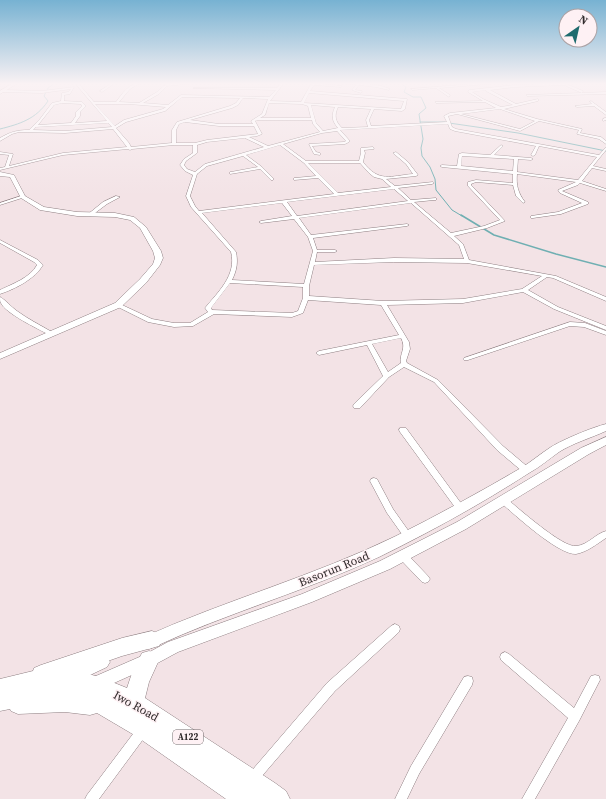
<svg xmlns="http://www.w3.org/2000/svg" width="606" height="799" font-family="'Source Serif 4',serif">
<rect width="100%" height="100%" fill="#f3e3e6"/>
<g fill="none" stroke-linecap="round" stroke-linejoin="round">
<path stroke="#6fafb2" stroke-width="1" d="M400,83L406,87L404,92L413,97H421L426,108L419,114L423,139L421,148L422,156L430,167L435,179L436,190L452,210L462,216
M420,122H445
M449,123L518,133L606,151
M0,129C20,124 36,119 48,101L44,96L48,88L55,83"/>
<path stroke="#6fafb2" stroke-width="1.5" d="M461,215L494,235L556,254L606,267"/>
<g stroke="#8e7f82" stroke-width="1">
<path id="street" d="M75,83H78L94,102H116C122,94 129,83 140,83L130,89L119,102L139,103L157,92L165,85L164,83L167,84L193,83L167,86L159,94L143,103L168,105L181,95L269,97L276,90L193,88H277L281,83H284L270,101L301,102L311,84L304,83H316L342,86L341,87L314,85L310,91L407,99L405,109L402,111L374,109L369,120L371,126L447,122L444,116L450,113L496,108L485,102L436,103L435,102L483,101L468,92L469,90L515,85L564,83L583,91L582,93L606,92V94L527,96L526,95L582,93L564,85L515,87L490,90L516,104L538,99V101L504,109L537,119L582,129L580,133L601,137L606,141V144L599,139L577,134L579,130L539,121L520,131L457,114L448,116L452,127L456,129L599,155L606,147V150L593,166L606,169V171L592,168L582,181L606,189V191L580,183L578,185L562,191L588,202V204L561,214L533,218H531V216L558,212L582,203L560,193L558,190L576,182L517,174C516,185 518,193 525,202L523,203L516,196L513,185L476,182L471,184V185L505,221L487,228L454,236L463,244L469,260L556,276L606,297V301L553,278L547,277L528,290L558,307L606,326V330L554,309L523,292L463,303L387,305L409,342L410,349L406,361L407,363L438,380L503,446L529,468L530,470L529,472H523L497,450L434,382L404,367L389,377L360,408H354L353,406L354,404L383,376L367,345L319,355L316,353L319,351L399,335L381,305L308,300L303,313L292,317L214,314L193,326L174,327L148,322L116,306V304H120L152,319L174,323H190L208,312L205,308C218,292 237,275 231,252L191,207L186,196L193,175L185,171L180,165L184,159L193,153V145H174L132,149L130,150L128,149L63,155L0,170V168L5,167L9,155L0,154V152L13,154L9,166L63,153L127,147L113,129L65,133L19,132L12,134L0,141V138C10,132 17,130 29,130L40,119L52,103L61,101L62,93L68,92L71,89L42,93L2,92L3,90L42,91L74,87L70,94L64,95V101L82,102L86,106L80,112V116L75,123L107,121ZM486,90V91L513,105L501,107L483,99L472,92ZM309,93L404,101L401,109L304,103ZM182,97L240,98L236,103L230,106L177,122L172,130V143L131,147L129,143L116,128L126,122L165,111ZM243,98L268,99L262,114L251,121L253,124H219L190,120L232,108L238,105ZM62,103L81,104L82,106L76,112V116L71,123L38,125L54,105ZM269,103L302,104L308,106L311,118H260L265,115ZM95,104H129L166,107L163,109L124,120L115,126ZM311,105L335,107C331,116 332,121 338,128L323,131L316,123ZM338,107L371,109L366,120L368,127L342,128C335,121 334,116 338,107ZM500,109L535,121L520,129L461,114ZM257,120H312L313,124L320,132L268,146L249,137L257,136L262,134L255,121ZM185,122L219,126H254L258,134L207,140L195,143H176V130L179,124ZM108,123L112,127L65,131L33,130L36,127ZM448,124L450,129L455,131L536,146L531,155L533,156L535,155L539,146L597,157L578,180L517,172L518,159L531,160L533,159L531,158L494,155L503,146L501,145L490,155L462,153L459,154L457,166L442,165L440,166L442,167L513,174V183L476,180L468,182V186L500,220L484,226L451,233L414,202L434,200H436V198L411,200L398,188L432,184L434,183L433,182L395,186L386,179L416,176L418,175L408,162L396,152L393,153L406,164L413,174C390,176 379,183 363,162L365,153L364,150L374,149L373,147L361,148V153L359,161H306L283,144L322,133L337,131L346,141L344,142L309,144L314,154L320,155V153L316,152L312,146L345,144L349,142V140L340,130ZM245,138L264,147L205,164L195,172L187,169L184,165L186,161L197,153V145L207,142ZM280,145L304,163L316,176L295,178H294V180L318,178L334,194L199,211L195,206L190,196L197,174L207,166L243,156L258,167L231,172H230V174L260,169L271,180H273V178L262,167L246,155ZM462,156L514,159L513,171L461,166ZM308,163H360L369,173L374,177L382,179L391,187L338,193ZM394,189L408,201L297,216L287,202ZM282,203L292,216L261,221L259,222L261,223L294,219L308,237L313,251L304,284L232,280C237,270 238,262 236,252L202,213ZM411,203L459,245L464,259L394,258L315,262L317,252H335L337,251L335,250H317L313,238L407,226L409,225L407,224L311,235L299,218ZM394,262L467,263L542,276L522,289L463,299L383,301L309,296V286L314,265ZM230,283L303,287V298L298,311L292,313L212,310L211,308ZM401,338C407,349 399,353 401,363L388,372L372,344Z
M112,83H115L102,92L100,91Z
M343,83C358,83 376,83 390,89L389,90L376,87L359,85L355,90L362,91L361,93L352,90L356,85Z
M485,83H499L439,88L450,95L449,97L436,88L412,90L411,89Z
M591,101L606,112V115L594,106L577,107L575,106L592,104L590,102Z
M605,118H606V120L603,121V119Z
M21,196L25,197L0,205V203Z
M116,196L120,197L107,204L91,216L87,215L103,202Z
M0,240L38,260L43,265C35,279 15,289 0,294V290C12,284 30,278 37,265L34,262L0,243Z
M0,297C6,300 11,307 17,311C28,319 40,325 52,332L53,333L52,334H48C38,329 5,313 1,303C0,302 0,299 0,297Z
M570,322L585,323L606,331V335L584,327L570,326L468,360H464L463,359L464,358Z
M400,428H406L463,506L464,508L463,510L460,511L457,510L400,432L399,430Z
M374,478L377,479L393,509L410,533L411,535L410,537L407,539L404,537L387,513L370,481L371,479Z
M503,497L506,498C518,508 563,548 576,546C588,545 595,534 606,531V538C597,544 587,552 576,554C558,555 514,514 500,502L499,500L500,498Z
M403,552L406,553L428,576L430,579L428,582L425,583L422,582L400,559L398,556L400,553Z
M395,624L399,626L400,629L399,632L335,691L256,783L252,785L248,783L246,779L248,775L327,683L391,626Z
M505,652L509,654L574,708L591,676L595,675L599,676L600,680L579,721L535,799H522L568,718L501,660L500,657L501,654Z
M468,676L472,677L473,681L472,685L419,774L407,799H395L411,766L464,677Z
M143,724L147,726L149,730L147,734L99,799H85L87,795L139,726Z"/>
</g>
<g stroke="#8e7f82" stroke-width="1">
<path id="secondary" d="M13,83H18L0,94V91Z
M0,172L14,175L25,196L44,207L77,212L115,213L134,217L146,227L161,251L163,258L160,265L146,283L121,307L0,359V353L115,303L140,279L153,264L155,258L153,251L140,228L130,220L115,217L77,216L40,210L21,198L10,177L0,176Z
M606,424V431C591,438 573,443 559,452C549,459 540,467 529,473C481,504 430,532 379,557C306,591 227,613 154,647L149,649L144,647L142,642L144,637C226,600 314,576 396,536C438,515 480,492 521,468C531,462 540,454 551,447C562,440 593,427 606,424Z
M606,437V445L589,454L466,529L390,569L312,602L178,652L154,665L94,692L89,689L86,684L89,679L144,655L168,642L302,594L380,561L457,522L581,448Z
M102,655L107,657L110,662L107,667L69,685L64,683L61,678L64,673Z"/>
</g>
<g stroke="#8e7f82" stroke-width="1">
<path id="highway" d="M152,631L159,634L162,640L159,646L122,656L79,671L102,678L127,688L132,673L142,653L149,651L156,653L159,660L149,682L145,698L275,783L286,791L290,799H226L136,736L97,713L90,715L65,712L18,714L11,711L10,709L0,711V679L33,671L34,668L41,665L122,638Z"/>
</g>
<use href="#street" fill="#fff" fill-rule="evenodd"/>
<use href="#secondary" fill="#fff" fill-rule="evenodd"/>
<use href="#highway" fill="#fff" fill-rule="evenodd"/>
</g>
<linearGradient id="sky" x2="0" y2="1"><stop stop-color="#77b2d2"/><stop offset="0.43" stop-color="#faf2f4"/><stop offset="1" stop-color="#faf2f4" stop-opacity="0"/></linearGradient>
<rect width="606" height="195" fill="url(#sky)"/>
<g text-anchor="middle" dominant-baseline="central" stroke-width="3" stroke-linejoin="round" paint-order="stroke">
<rect fill="#fef1f4" stroke="#6e6668" stroke-width="1" x="173" y="730" width="30" height="14" rx="3"/>
<g font-size="9" font-weight="bold" fill="#312b2c">
<text x="188" y="737">A122</text>
</g>
<g font-size="12" fill="#312b2c" stroke="#fef1f4">
<text transform="translate(334 569) rotate(-22)">Basorun Road</text>
<text transform="translate(136 706) rotate(29)">Iwo Road</text>
</g>
</g>
<g transform="translate(578 28) rotate(34)"><circle r="19" fill="#fef1f4" stroke="#aca2a4"/>
<path d="M0-3L7 15L0 10L-7 15Z" fill="#1f6b6e"/>
<text y="-6" font-size="11" font-weight="bold" text-anchor="middle" fill="#312b2c">N</text>
</g>
</svg>
